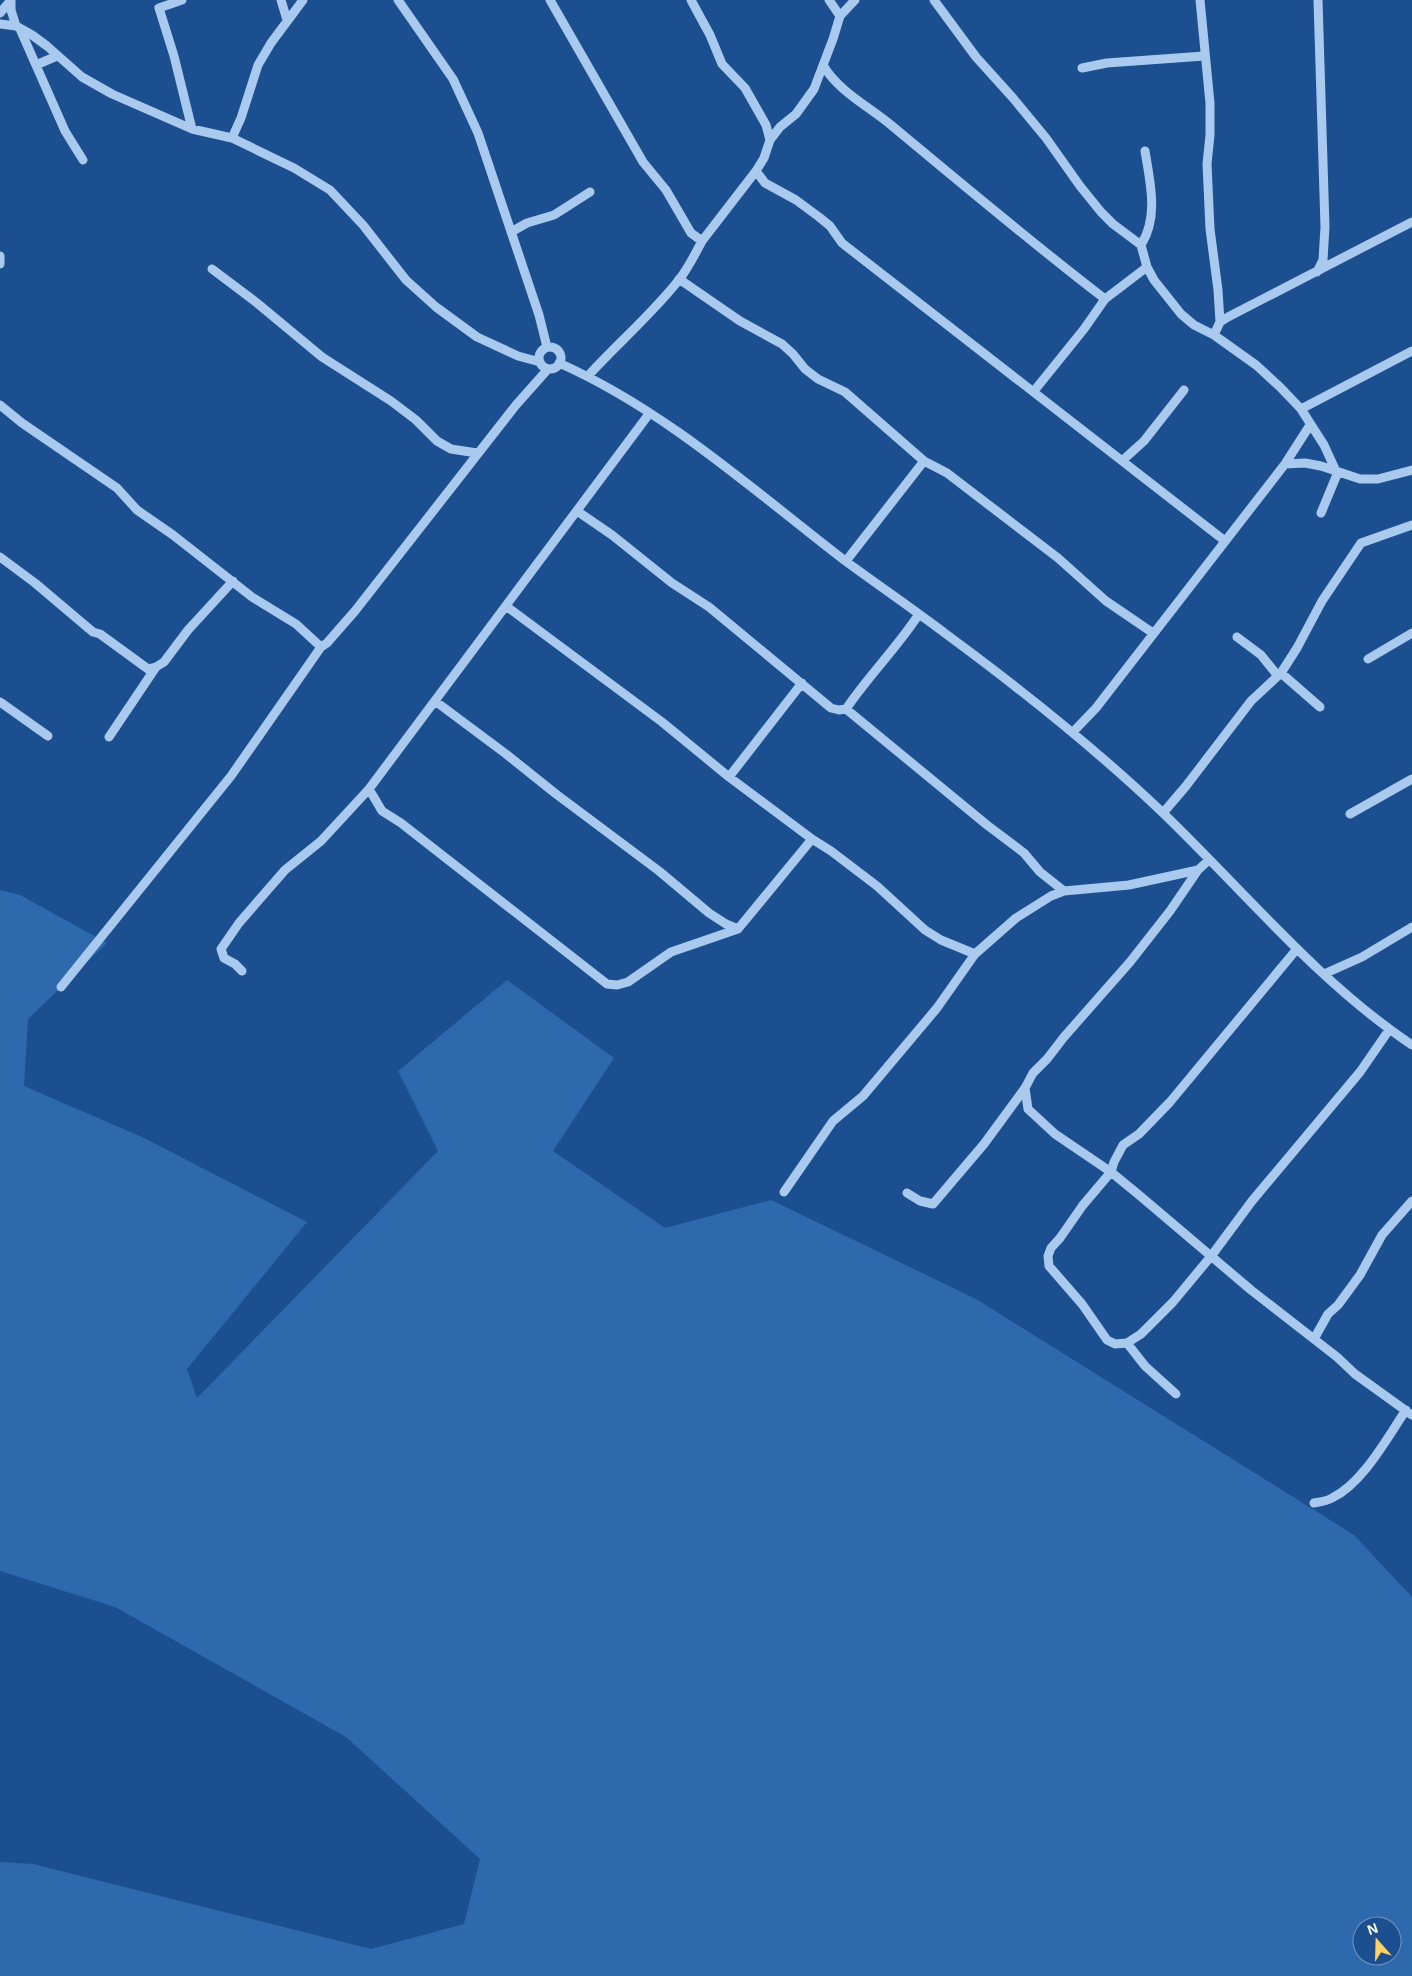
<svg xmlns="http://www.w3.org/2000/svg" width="1412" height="1976" font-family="Arial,sans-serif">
<rect width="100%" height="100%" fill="#1b4f8f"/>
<path fill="#2e69ad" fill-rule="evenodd" d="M0,890L20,895L107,943L28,1019L24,1086L142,1137L307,1222L187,1369L197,1398L438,1151L398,1071L507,980L614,1058L553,1151L665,1228L771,1200L976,1299L1354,1535L1412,1597V1976H0V1862L33,1864L371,1949L464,1924L480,1859L346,1737L115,1607L0,1571ZM1362,1926H1392V1956H1362Z"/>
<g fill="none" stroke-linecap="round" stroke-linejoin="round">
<path stroke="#a9c9ee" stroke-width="9" d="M11,0V10L16,26
M182,0L159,8L174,56L192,129
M281,0L287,20
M398,0L453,79L478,133L539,315L547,347
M550,0L643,162L666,190L691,233L702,241C695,254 688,269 678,281C651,315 617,344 588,376
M691,0L710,35L722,64L745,88L766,125L770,140
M829,0L840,16
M855,0L840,16L833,39L814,89L796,114L780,127L770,140L764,158L756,171L765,183L796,200L819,217L830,226L842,243L1225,541
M934,0L976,57L1013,98L1046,138L1080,186L1101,212L1113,224L1141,245L1147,267L1154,280L1181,314L1194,325L1214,335L1256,365L1280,387L1301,409L1324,445L1335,469
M1200,0L1210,103V135L1207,164L1210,229L1218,290L1220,322
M0,13L11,0
M0,24L16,26L32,35L47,46L82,77L112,94L192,129L232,138L294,168L330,190L363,225L406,280L436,307L477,337L518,356L540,362
M20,29L65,131L83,160
M36,65L57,56
M823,65C838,91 868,106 891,125C962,184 1032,243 1105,299
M1082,68L1107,63L1204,56
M232,138L241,118L258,65L271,43L303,0
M511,232L527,223L554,215L590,192
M702,241L756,171
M1141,245C1159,217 1150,182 1145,151
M0,256V264
M212,269L257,303L322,357L391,401L416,420L437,441L451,449L477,453
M1317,272L1323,260L1325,227L1318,0
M679,279L740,321L782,344L793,354L805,369L818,379L845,392L924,461L947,473L1058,558L1106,601L1153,633
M1214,335L1220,322L1228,317L1412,222
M539 358a11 11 0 1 1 22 0a11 11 0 1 1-22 0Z
M559,363C665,410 753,490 844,560C878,585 913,609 946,634C1022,690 1095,748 1163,813C1245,892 1317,981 1412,1045
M1034,391L1084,329L1105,299L1147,267
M0,405L22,423L117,488L137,510L173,535L252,597L296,624L321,647L327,643L355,611L516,405L548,369
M1301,409L1412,351
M649,414L369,789L382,811L401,823L607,984L617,985L628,982L671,952L738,929L812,839
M1123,460L1144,441L1184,390
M1285,464L1305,463L1321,466L1360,479H1378L1412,470
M577,511L612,535L672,583L709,607L831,708L839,710L846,709C868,676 897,648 919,614
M1321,513L1338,472
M0,557L35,583L87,627L93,632L100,634L148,669L156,667L164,662L188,630L233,581
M846,561L924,461
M506,606L662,722L729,777L812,839L831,851L877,886L925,930L941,940L975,954
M1237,637L1261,655L1278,676
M1368,659L1412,633
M1281,673L1320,707
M435,701L506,754L556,794L659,871L709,913L726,924L738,929
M0,702L48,736
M846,709L987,825L1024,853L1040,872L1064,891
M1073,732L1096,708L1285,464L1310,425
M109,737L156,667
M729,777L802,683
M1163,813L1186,786L1251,701L1281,673L1297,648L1322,601L1361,543L1412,525
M1350,814L1412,779
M1296,950L1170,1102L1139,1134L1123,1145L1114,1162L1111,1172L1083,1205L1060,1238L1051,1248L1048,1256L1049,1266L1082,1304L1107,1340L1115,1344L1127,1343L1141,1334L1173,1302L1212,1255L1252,1201L1360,1072L1389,1030
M242,971L235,964L224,958L221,949L239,923L285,870L321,841L369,789
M1324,974L1362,957L1412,927
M61,987L231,776L321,647
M1025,1088L1028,1109L1055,1134L1111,1172L1139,1195L1251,1290L1337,1357L1355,1374L1412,1415
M784,1192L833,1121L863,1096L937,1008L975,954L1016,918L1051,896L1064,891L1129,885L1198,870
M907,1193L920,1201L933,1204L984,1144L1025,1088L1033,1073L1047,1059L1064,1037L1130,962L1170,911L1198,870L1209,860
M1314,1339L1328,1314L1338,1305L1360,1275L1382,1235L1412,1201
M1127,1343L1145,1366L1176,1394
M1314,1503C1320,1502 1327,1501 1332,1498C1363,1483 1387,1438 1406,1410"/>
</g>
<g transform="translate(1377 1941) rotate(340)"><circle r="24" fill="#1b4f8f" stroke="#7695bc"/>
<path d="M0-4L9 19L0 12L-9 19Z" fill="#ffd166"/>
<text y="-8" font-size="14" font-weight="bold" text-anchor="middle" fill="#ffffff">N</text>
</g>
</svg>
